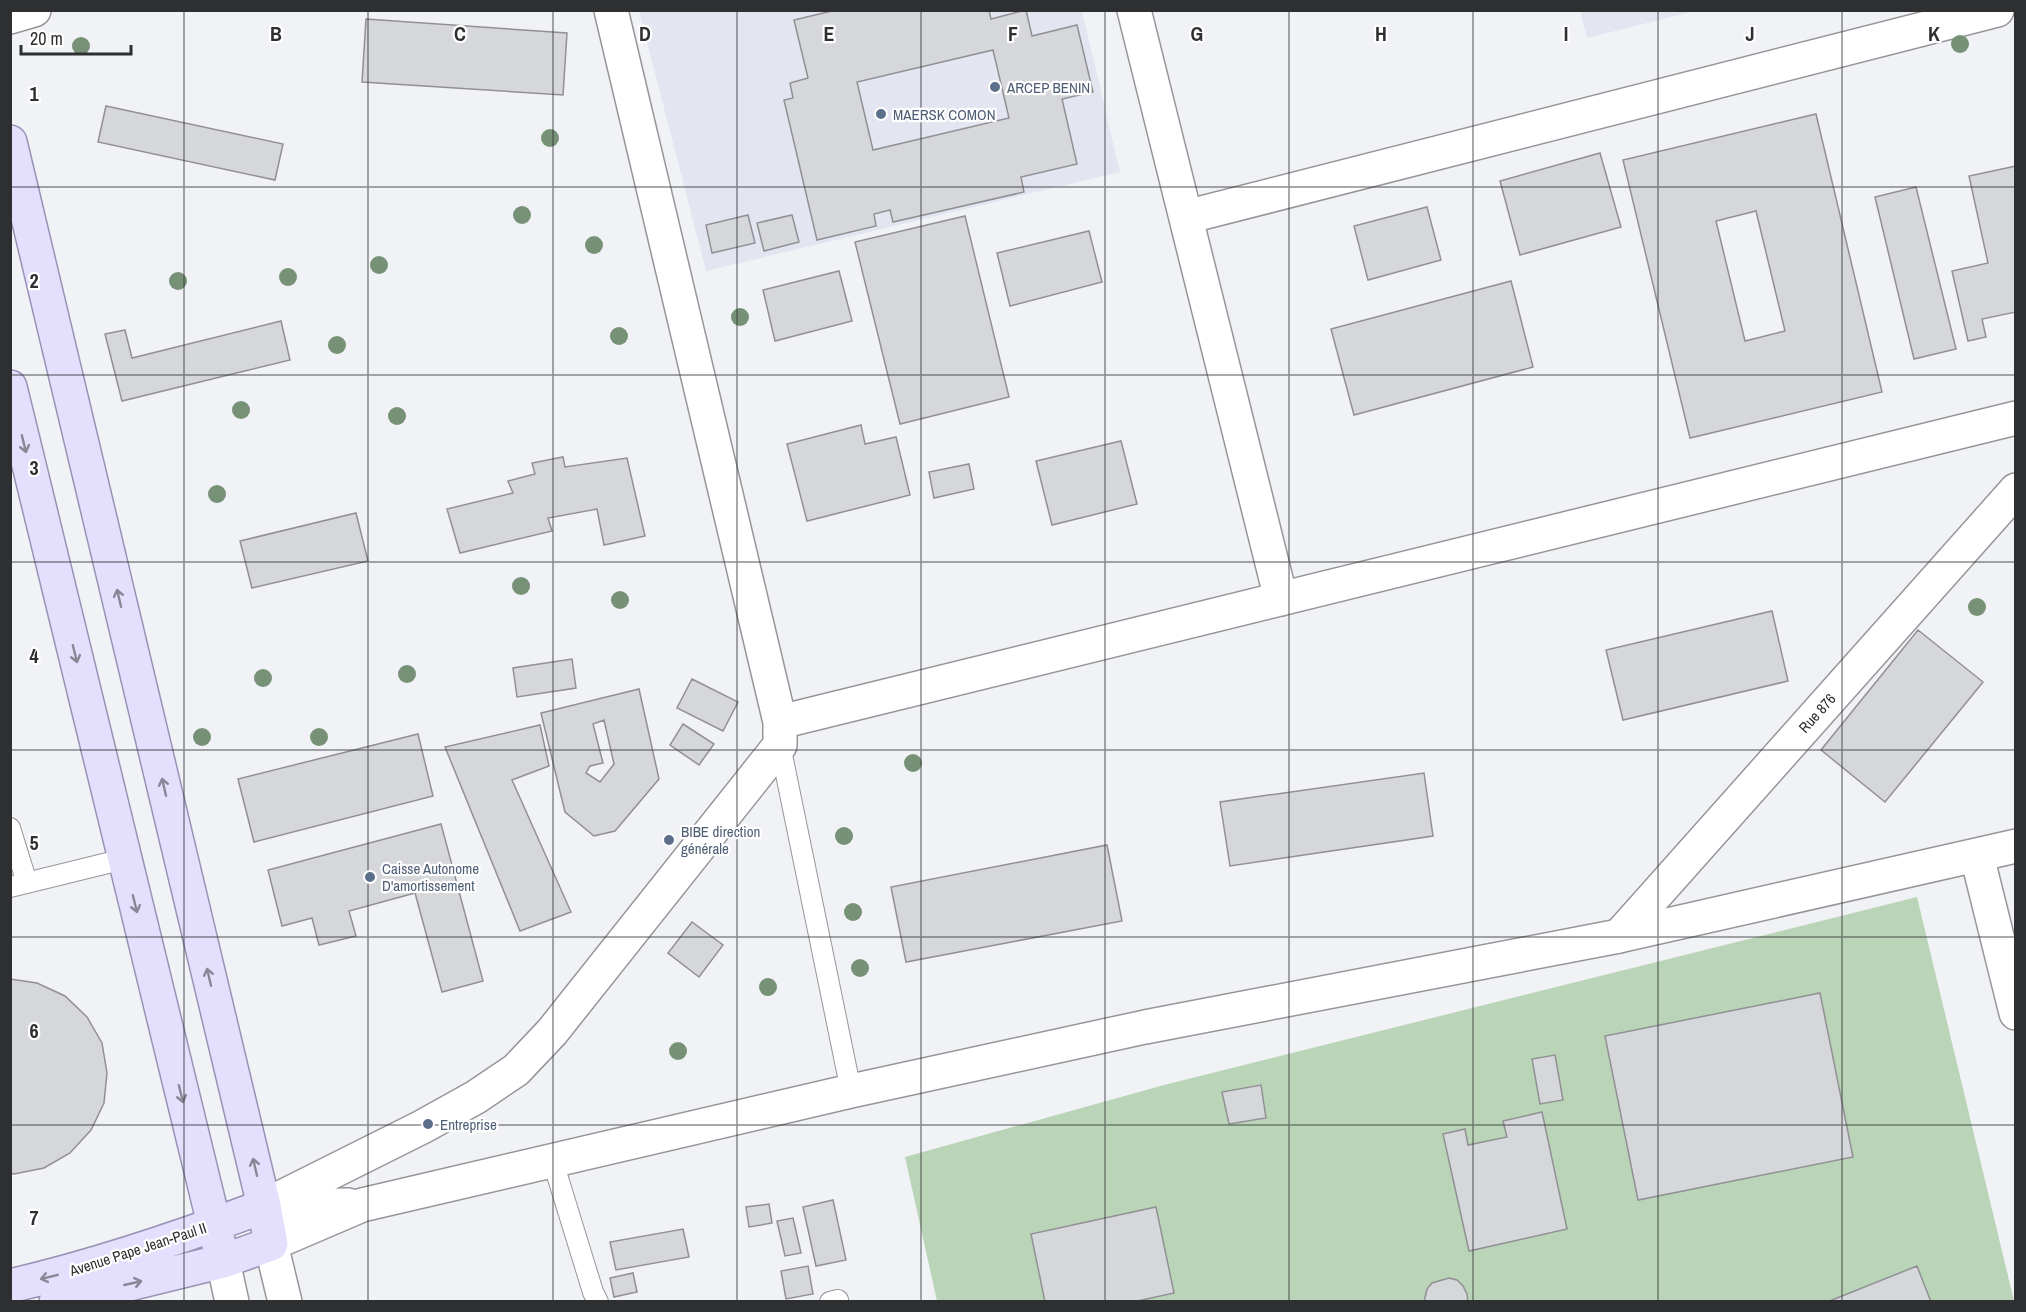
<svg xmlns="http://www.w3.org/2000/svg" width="2026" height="1312" font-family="'Archivo Narrow',sans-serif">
<rect width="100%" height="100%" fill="#f1f2f6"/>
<path fill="#e3e5f1" d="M639,11H1082L1120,172L706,271Z
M1580,11V10L1695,11L1587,38Z"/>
<path fill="#bad4b7" d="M1917,897L2014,1301H937L905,1157L1164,1085Z"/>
<path fill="#d6d7db" stroke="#919195" stroke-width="1.5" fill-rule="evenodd" d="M836,10H989L991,19L1026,10L1032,36L1077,25L1093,92L1062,99L1077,164L1021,177L1024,192L893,222L890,210L874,214L876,226L817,240L784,100L793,98L790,83L808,78L794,20Z
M366,19L567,33L563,95L362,82Z
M993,50L1009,118L873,150L857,82Z
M106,106L283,144L275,180L98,142Z
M1816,114L1882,392L1690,438L1623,160ZM1756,211L1785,331L1745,341L1716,221Z
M1600,153L1621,227L1520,255L1500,181Z
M2016,166V312L1982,319L1986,337L1968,341L1952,271L1988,263L1969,176Z
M1916,187L1956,349L1914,359L1875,197Z
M1427,207L1441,260L1368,280L1354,226Z
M748,215L755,243L712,253L706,225Z
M792,215L799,242L764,251L757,223Z
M965,216L1009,397L900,424L855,242Z
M1089,231L1102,282L1010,306L997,253Z
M839,271L852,321L775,341L763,290Z
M1511,281L1533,367L1354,415L1331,329Z
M281,321L290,360L122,401L105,334L125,330L132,358Z
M861,425L865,444L896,437L910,495L807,521L787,444Z
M1121,441L1137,504L1052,525L1036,461Z
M563,457L565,467L627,458L645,536L604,545L597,509L548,518L552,531L460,553L447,509L513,493L508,481L535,474L532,463Z
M969,464L974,489L934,498L929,472Z
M356,513L368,561L252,588L240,541Z
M1772,611L1788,681L1623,720L1606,650Z
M1918,630L1983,682L1885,802L1821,750Z
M572,659L576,688L517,697L513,668Z
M692,679L738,702L723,731L677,708Z
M639,689L659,779L615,831L594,836L565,812L541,713ZM604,720L614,764L600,782L586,773L590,766L603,763L593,724Z
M683,724L714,744L699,765L670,745Z
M540,725L549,766L512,780L571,912L520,931L445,747Z
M418,734L433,796L254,842L238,779Z
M1424,773L1433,836L1230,866L1220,802Z
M441,824L483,981L442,992L415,893L349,911L356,936L319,945L312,918L282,926L268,870Z
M1107,845L1122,921L906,962L891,887Z
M692,922L723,945L699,977L668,953Z
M10,979L37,983L65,996L87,1017L102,1043L107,1073L104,1103L91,1130L70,1153L44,1168L14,1174L10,1173Z
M1820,993L1853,1157L1638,1200L1605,1036Z
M1555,1055L1563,1100L1540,1104L1532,1059Z
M1261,1085L1266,1118L1229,1124L1222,1092Z
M1542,1112L1567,1229L1469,1251L1443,1134L1465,1129L1468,1145L1507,1137L1503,1121Z
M833,1200L846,1260L816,1266L803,1207Z
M769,1204L772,1223L749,1227L746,1207Z
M1156,1207L1174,1293L1133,1302H1045L1031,1234Z
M793,1218L801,1253L785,1256L777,1221Z
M683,1229L689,1257L616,1270L610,1242Z
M808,1266L813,1294L786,1299L781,1271Z
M1917,1266L1931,1302H1827Z
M633,1273L637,1292L614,1297L610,1278Z
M1449,1278L1457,1280L1463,1286L1467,1294L1468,1302H1424L1427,1289L1432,1283Z"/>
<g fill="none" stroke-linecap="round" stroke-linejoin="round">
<g stroke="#96969a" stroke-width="22">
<path id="service" d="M780,745L851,1091
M10,828L27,883
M10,887L124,859
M553,1162L593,1292L598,1302
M830,1302L838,1300"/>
</g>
<g stroke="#96969a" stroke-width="36">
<path id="minor" d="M1134,10L1281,599
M10,17L34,10
M1186,217L1997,10
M780,722L2016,418
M1977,856L2016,1013
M1619,936L2016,490
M264,1206L422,1127L476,1097L516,1070L552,1032L780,745V722L611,10"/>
</g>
<g stroke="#96969a" stroke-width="36">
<path id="tertiary" d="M264,1206L348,1205
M223,1261L232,1302
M285,1302L271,1244L362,1205L851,1091L1145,1027L1619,936L2016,846"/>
</g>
<g stroke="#9793b4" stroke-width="36">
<path id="primary" d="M10,142L264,1206L271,1244L223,1261L56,1302
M10,387L223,1261
M10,1286C96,1266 182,1237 264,1206"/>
</g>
<use href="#service" stroke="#fff" stroke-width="20"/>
<use href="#minor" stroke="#fff" stroke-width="33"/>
<use href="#tertiary" stroke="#fff" stroke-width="33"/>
<use href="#primary" stroke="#e3dffd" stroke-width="33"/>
</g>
<g fill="#779177">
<circle cx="1960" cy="44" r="9"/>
<circle cx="81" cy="46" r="9"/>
<circle cx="550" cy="138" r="9"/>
<circle cx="522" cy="215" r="9"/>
<circle cx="594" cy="245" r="9"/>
<circle cx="379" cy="265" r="9"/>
<circle cx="288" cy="277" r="9"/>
<circle cx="178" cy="281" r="9"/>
<circle cx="740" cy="317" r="9"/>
<circle cx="619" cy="336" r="9"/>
<circle cx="337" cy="345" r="9"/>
<circle cx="241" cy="410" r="9"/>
<circle cx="397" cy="416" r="9"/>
<circle cx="217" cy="494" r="9"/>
<circle cx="521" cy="586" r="9"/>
<circle cx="620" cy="600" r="9"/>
<circle cx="1977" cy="607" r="9"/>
<circle cx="407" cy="674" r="9"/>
<circle cx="263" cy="678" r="9"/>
<circle cx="202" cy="737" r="9"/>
<circle cx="319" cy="737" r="9"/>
<circle cx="913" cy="763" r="9"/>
<circle cx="844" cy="836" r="9"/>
<circle cx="853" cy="912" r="9"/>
<circle cx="860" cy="968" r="9"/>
<circle cx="768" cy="987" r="9"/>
<circle cx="678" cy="1051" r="9"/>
</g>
<defs><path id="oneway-shaft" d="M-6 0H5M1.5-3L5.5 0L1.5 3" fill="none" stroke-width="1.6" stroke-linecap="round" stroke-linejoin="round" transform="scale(1.5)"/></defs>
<g stroke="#888796">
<use href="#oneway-shaft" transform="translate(24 444) rotate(76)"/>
<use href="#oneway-shaft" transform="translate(119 598) rotate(-103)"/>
<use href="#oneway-shaft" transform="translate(75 654) rotate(76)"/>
<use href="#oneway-shaft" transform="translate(164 787) rotate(-103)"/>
<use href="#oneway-shaft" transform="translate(135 904) rotate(76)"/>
<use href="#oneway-shaft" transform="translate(209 977) rotate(-103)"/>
<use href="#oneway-shaft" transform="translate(181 1094) rotate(76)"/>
<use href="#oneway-shaft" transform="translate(255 1167) rotate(-103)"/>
<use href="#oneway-shaft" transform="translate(49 1277) rotate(166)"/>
<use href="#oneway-shaft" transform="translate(133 1283) rotate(-13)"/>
</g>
<path fill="none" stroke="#2e2f30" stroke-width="1.5" stroke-opacity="0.55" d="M184,10V1302M368,10V1302M553,10V1302M737,10V1302M921,10V1302M1105,10V1302M1289,10V1302M1473,10V1302M1658,10V1302M1842,10V1302M10,187H2016M10,375H2016M10,562H2016M10,750H2016M10,937H2016M10,1125H2016"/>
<g fill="#5c6f8a" stroke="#fff" stroke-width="2">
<circle cx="995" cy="87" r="6"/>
<circle cx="881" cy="114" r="6"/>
<circle cx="669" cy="840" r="6"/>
<circle cx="370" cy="877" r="6"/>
<circle cx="428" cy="1124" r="6"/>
</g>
<g text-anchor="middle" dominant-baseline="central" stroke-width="4.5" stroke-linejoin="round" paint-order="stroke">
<g font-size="15" fill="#4e5e75" stroke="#fff" text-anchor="start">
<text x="1007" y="87">ARCEP BENIN</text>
<text x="893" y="114">MAERSK COMON</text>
<text x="681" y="831">BIBE direction<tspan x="681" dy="17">générale</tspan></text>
<text x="382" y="868">Caisse Autonome<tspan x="382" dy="17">D'amortissement</tspan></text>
<text x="440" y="1124">Entreprise</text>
</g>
<g font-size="15" fill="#2e2f30" stroke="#fff">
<text transform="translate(1817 713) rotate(-48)">Rue 876</text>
<text transform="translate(138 1249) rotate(-18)">Avenue Pape Jean-Paul II</text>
</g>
</g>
<g font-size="20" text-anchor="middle" font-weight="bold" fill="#2e2f30" stroke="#fff" stroke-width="4.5" stroke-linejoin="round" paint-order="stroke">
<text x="276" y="41">B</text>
<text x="460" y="41">C</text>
<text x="645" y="41">D</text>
<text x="829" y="41">E</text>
<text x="1013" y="41">F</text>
<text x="1197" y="41">G</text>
<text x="1381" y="41">H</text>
<text x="1566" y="41">I</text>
<text x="1750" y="41">J</text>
<text x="1934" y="41">K</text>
<text x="34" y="101">1</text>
<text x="34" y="288">2</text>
<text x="34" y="475">3</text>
<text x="34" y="663">4</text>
<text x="34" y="850">5</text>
<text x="34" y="1038">6</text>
<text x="34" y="1225">7</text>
</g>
<rect width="2026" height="1312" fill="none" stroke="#2e2f30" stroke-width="24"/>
<path d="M21 45v9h110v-9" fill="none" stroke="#2e2f30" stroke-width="3"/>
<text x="30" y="45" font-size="18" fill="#2e2f30" stroke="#ffffff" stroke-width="4.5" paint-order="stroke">20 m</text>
</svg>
